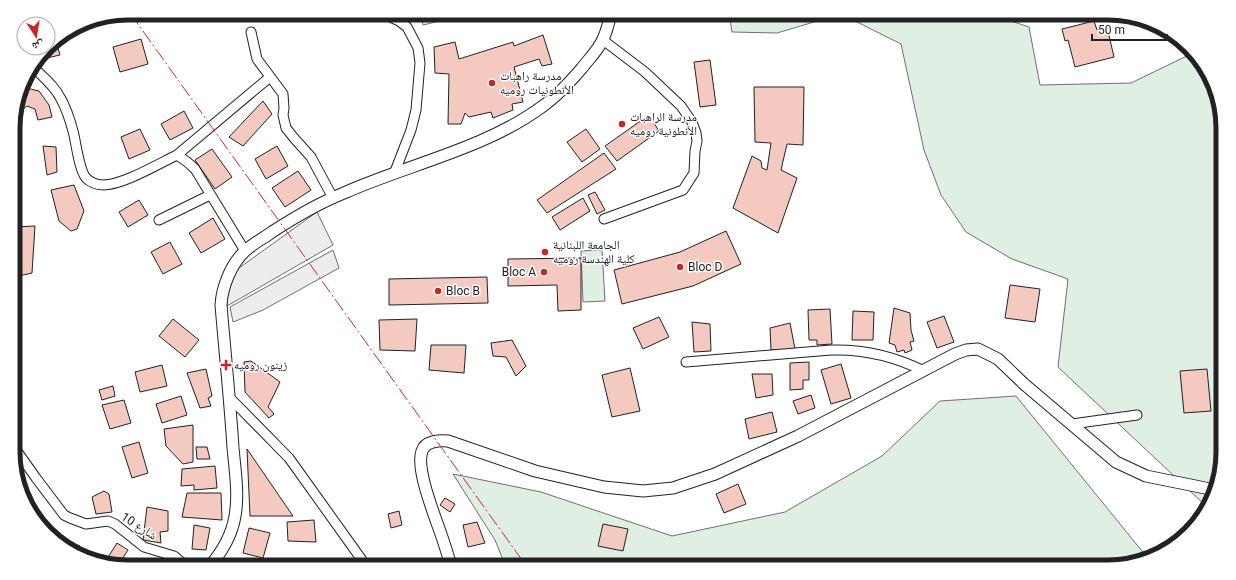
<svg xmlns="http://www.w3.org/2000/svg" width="1236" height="580" font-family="Roboto,'Noto Naskh Arabic',sans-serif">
<rect width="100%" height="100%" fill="#fff"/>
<path fill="#e0efe3" stroke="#6f6f6f" d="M420,13H474L423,25Z
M729,13H987L1029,27L1040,85L1131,83L1193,53L1199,58L1222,113L1223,452L1214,496L1206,506L1058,367L1068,279L1012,259L966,232L941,195L924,150L901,44L841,14L777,33L732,32Z
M602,250L605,301L583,302L581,251Z
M1016,396L1146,556L1115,567H506L495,540L453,474L541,492L672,536L785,512L882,456L940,401Z"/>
<path fill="#ededed" stroke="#6f6f6f" d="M317,212L333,245L227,306L226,287L239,268Z
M333,250L339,268L263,310L233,322L230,307Z"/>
<path fill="#f3c9c0" stroke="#222" d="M315,13H328L327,17Z
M1094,21L1097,30L1107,27L1114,57L1075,67L1068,40L1065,41L1062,29Z
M543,35L552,64L542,66L539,59L514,67L523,102L512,104L513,110L493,118L491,112L469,117L465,113L461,124H448L449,74L435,73L434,47L455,42L459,59L513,42L514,46Z
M141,39L148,64L120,72L113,47Z
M56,41L60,55L38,60L52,42Z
M710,60L716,105L700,107L694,62Z
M22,87L39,91L49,105L52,117L38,120L35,109L27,106L21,111L17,107Z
M754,87H804L803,145L787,144L781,170L797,178L778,233L733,208L752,156L761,161L762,168L767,170L771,143L755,142Z
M263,101L272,114L243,146L229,137Z
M184,111L193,128L170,140L161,124Z
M649,115L659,131L617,161L605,146Z
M140,129L150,150L129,159L121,137Z
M586,129L600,149L582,162L567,142Z
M43,146L56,147L57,172L47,175Z
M277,146L288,166L266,179L255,159Z
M212,149L232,177L215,189L195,160Z
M604,153L616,169L547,213L537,200Z
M298,171L311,190L285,207L272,188Z
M74,185L84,211L77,229L71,231L59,221L51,190Z
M595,192L605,210L597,214L588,195Z
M583,198L590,211L560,230L552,217Z
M139,200L148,215L128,227L119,212Z
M213,218L225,239L201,253L189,233Z
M35,226L32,273L14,277L13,227Z
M726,231L741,264L693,286L622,304L614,270L680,252Z
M170,242L182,264L163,274L151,252Z
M581,258V310L558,311L557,285L508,286V259Z
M487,277L488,303L389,305V279Z
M1010,285L1040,289L1035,322L1005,318Z
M894,308L910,313L911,330L914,341L910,342L912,350L905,353L904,350L897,352L895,345L889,343Z
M830,309L832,344L817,345V340H809L808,310Z
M853,311L874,312L873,340H852Z
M944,316L954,342L937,348L927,322Z
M659,317L669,337L643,349L633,328Z
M173,319L199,340L185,357L159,336Z
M417,319L415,351L380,350L379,320Z
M692,322L710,324L711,351L694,352Z
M790,323L795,349L771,350L770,328Z
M512,340L526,366L516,376L506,357L493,356L491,343Z
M431,345H466L464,373L429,370Z
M251,361L280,382L268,407L274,414L269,418L245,392L244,362Z
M809,362V380H803V389L790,390V363Z
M841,364L851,398L831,404L821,370Z
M162,365L167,386L140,392L135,372Z
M630,368L640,411L612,417L602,375Z
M206,369L212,396L208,398L211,406L200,408L187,373Z
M1207,369L1211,411L1184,413L1180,371Z
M752,374H772L773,395L756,398Z
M113,386L115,396L102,400L99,390Z
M811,395L815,408L798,414L793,401Z
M181,396L187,415L162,423L156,404Z
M124,400L131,423L110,429L102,405Z
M772,412L777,432L749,439L745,419Z
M193,425V462L183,464L166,446L164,429Z
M139,442L148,473L132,478L122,447Z
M196,447H207L210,459H197Z
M247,449L293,516H250Z
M215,466L217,488L194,490V485L181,486L182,469Z
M738,484L746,504L724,513L716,494Z
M104,491L109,494L112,512L96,514L92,497Z
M187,493H221L222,520L182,517Z
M445,498L455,504L450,512L440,505Z
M147,507L168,511V531L160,532L161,543L143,540Z
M399,511L402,525L391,528L388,514Z
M314,520L316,542L288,541L287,522Z
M477,522L485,543L468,547L463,525Z
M603,524L628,529L623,551L598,546Z
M194,525L210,528L206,550L192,549Z
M249,528L270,533L263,558L243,553Z
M117,543L128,550L118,565L105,562Z
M79,545L86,559L72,549Z
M238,562L246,567H235Z"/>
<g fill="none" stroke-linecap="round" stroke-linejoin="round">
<g stroke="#222" stroke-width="11">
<path id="minor" d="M381,13L399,21L407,27L418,48L420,63L416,110L411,130L394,174
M251,32L257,59L283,94L284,108L283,115L286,128L294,138L311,157L333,198
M603,40L645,72L681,106L692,122L696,133L697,141L695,151L694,173L683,190L604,219
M33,67C43,77 54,85 61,99C66,108 70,120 73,131C76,142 79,170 86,178C90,182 97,185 103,185C123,185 158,164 177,155C184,159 189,163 195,169L245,251
M177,155L270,77
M159,220L210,195
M686,362L831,350C864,349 894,356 924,371
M229,397L289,458L367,567
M1072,424L1137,415
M14,447L36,478L64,515L70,518L86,524L108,521L115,524L144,547L174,556L187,567"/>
</g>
<g stroke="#222" stroke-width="13">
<path id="tertiary" d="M209,567C222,552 232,535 235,516C239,494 235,470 233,448C230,400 225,353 221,305C222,287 231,264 245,251C252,244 264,238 272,232C295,217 319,203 344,193C409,164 485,149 543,106C557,96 570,82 582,68C589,59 599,49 603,39C607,31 609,22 611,13
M451,567C449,558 446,549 443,540C437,521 415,470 422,451C425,441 440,440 448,441L535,471L604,487L643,491L673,488L715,474L798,436L955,354L966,350L978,349L998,359L1024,384L1116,462L1146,476L1215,490"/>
</g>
<use href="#minor" stroke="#fff" stroke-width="9"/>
<use href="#tertiary" stroke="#fff" stroke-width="11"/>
<path stroke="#c62828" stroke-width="1" stroke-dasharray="14 3 2 3" stroke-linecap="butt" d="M130,13L527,567"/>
</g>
<g fill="#c62828" stroke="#fff" stroke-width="1.5">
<circle cx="492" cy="83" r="4"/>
<circle cx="622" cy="124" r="4"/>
<circle cx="545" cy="252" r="4"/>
<circle cx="680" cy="267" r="4"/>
<circle cx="544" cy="272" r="4"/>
<circle cx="438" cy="291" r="4"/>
<path d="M224 359h4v4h4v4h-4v4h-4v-4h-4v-4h4z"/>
</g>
<g text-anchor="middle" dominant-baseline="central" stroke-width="3" stroke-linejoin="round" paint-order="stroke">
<g font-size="12" fill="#222" stroke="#fff" text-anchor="start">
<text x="500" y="76">مدرسة راهبات<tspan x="500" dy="14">الأنطونيات روميه</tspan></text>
<text x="630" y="117">مدرسة الراهبات<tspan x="630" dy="14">الأنطونية روميه</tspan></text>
<text x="553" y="245">الجامعة اللبنانية<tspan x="553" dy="14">كلية الهندسة روميه</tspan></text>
<text x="688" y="267">Bloc D</text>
<text x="536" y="272" text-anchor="end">Bloc A</text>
<text x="446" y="291">Bloc B</text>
<text x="234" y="365">زينون روميه</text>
</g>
<g font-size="12" fill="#222" stroke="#fff">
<text transform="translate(139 526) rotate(33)">شارع 10</text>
</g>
</g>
<path d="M0 0H1236V580H0ZM128 20H1108A108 108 0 0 1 1216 128V452A108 108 0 0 1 1108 560H128A108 108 0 0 1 20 452V128A108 108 0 0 1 128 20Z" fill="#fff" fill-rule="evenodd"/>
<path fill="none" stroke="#222" stroke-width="5" d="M128 20H1108A108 108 0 0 1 1216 128V452A108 108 0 0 1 1108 560H128A108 108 0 0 1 20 452V128A108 108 0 0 1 128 20Z"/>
<g transform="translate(36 36) rotate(168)"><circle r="19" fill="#ffffff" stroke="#a7a7a7"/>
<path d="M0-3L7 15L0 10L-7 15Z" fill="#c62828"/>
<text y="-6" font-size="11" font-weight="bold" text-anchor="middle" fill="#222222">ش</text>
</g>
<path d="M1092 34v6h75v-6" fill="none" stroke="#222222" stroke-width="2"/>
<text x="1098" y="34" font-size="12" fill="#222222" stroke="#ffffff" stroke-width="3" paint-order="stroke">50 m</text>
</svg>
